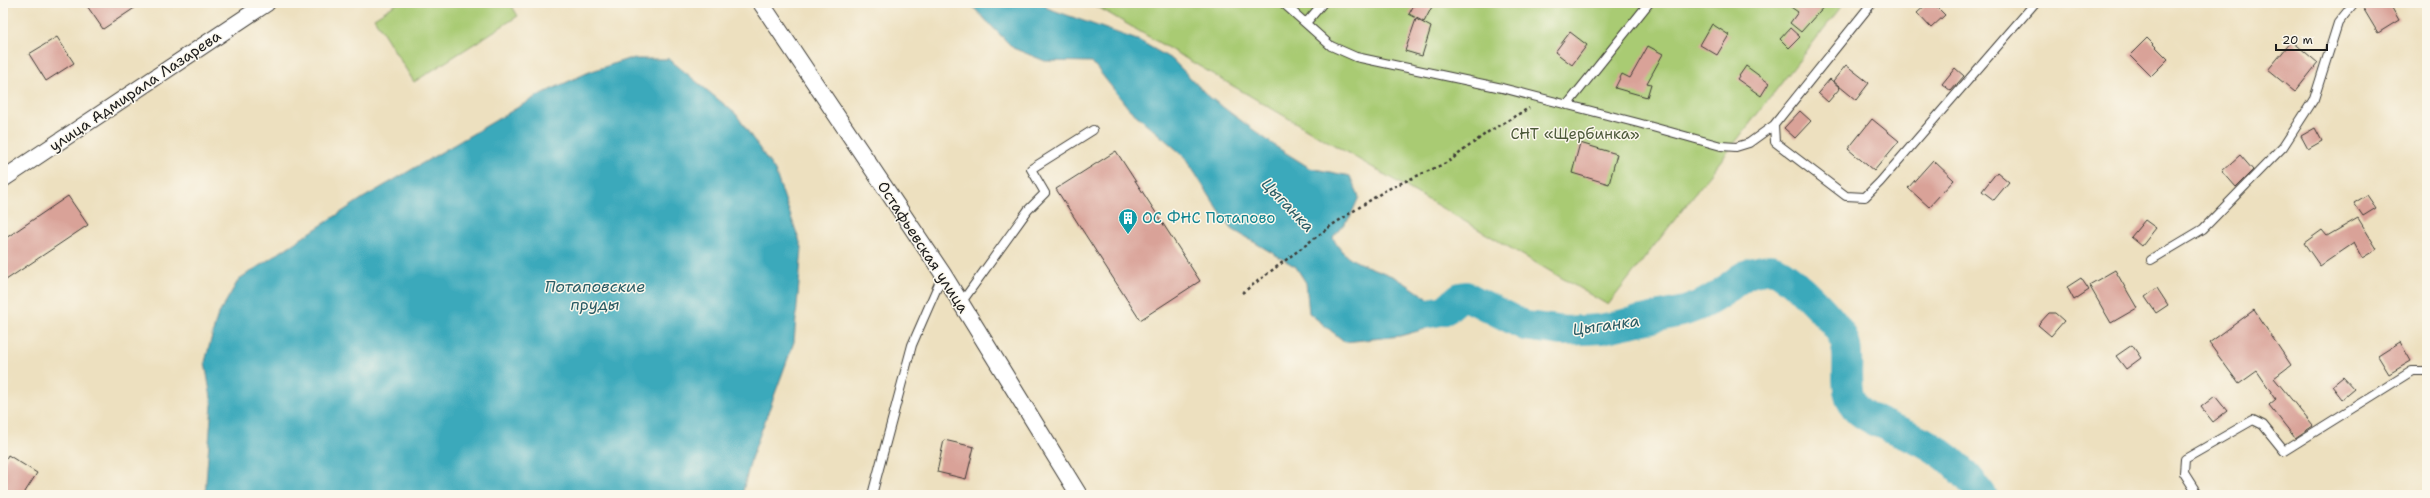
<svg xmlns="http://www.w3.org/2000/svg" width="2430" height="498" font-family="'Shantell Sans',sans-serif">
<rect width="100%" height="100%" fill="#fbf7ec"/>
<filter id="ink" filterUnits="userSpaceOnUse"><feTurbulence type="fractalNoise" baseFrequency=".025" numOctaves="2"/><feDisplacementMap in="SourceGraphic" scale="8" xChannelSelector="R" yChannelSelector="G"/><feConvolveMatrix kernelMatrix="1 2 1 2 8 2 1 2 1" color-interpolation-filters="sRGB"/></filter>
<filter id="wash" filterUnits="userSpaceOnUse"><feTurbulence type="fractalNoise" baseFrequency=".012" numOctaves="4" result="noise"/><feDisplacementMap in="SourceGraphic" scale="16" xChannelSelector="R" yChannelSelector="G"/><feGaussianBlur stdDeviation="0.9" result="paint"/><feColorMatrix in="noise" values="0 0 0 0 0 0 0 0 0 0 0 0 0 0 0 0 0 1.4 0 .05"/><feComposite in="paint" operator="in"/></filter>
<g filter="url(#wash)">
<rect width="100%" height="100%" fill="#ede0bf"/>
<path fill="#a9cb73" stroke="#627448" d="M398,3H510L518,16L414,82L374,18Z
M1091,3H1844L1608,305Z"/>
<path fill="#3ba9bb" stroke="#2c626c" d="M969,3H1045L1047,8L1140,41L1173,60L1208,96L1278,148L1310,168L1350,176L1359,197L1350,217L1333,237C1343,264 1376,267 1398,279C1409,285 1419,293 1430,300L1433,313L1425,329L1400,336L1345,342L1309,313L1306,283L1296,267L1230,228L1184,156L1129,109L1092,62L1045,61L1013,48Z
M628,59H669L736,114L775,171L802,248L794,342L751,459L742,495H205L212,404L205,362L217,317L239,279L363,198L539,95L589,72Z"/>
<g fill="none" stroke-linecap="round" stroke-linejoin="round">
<path stroke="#3ba9bb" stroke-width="30" d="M1392,320L1445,310L1460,297L1466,296L1525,326L1564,331L1601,329L1685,311C1700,306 1716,298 1728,288C1738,280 1745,273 1759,271C1766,269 1772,268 1779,272C1795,281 1840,325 1845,342C1852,363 1839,393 1859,411C1874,423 1893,428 1911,436C1939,448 1964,469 1982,495"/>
</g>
<g id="blocks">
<path fill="#d9a298" d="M85,3H142L103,29Z
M1415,3H1434L1424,22L1409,14Z
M1785,3H1827L1801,32L1790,23L1798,12Z
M1928,3H1933L1945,15L1931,28L1917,13Z
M2360,3H2389L2399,20L2378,33Z
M1416,19L1431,27L1422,56L1405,51Z
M1712,24L1729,35L1717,55L1700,45Z
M1790,28L1800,37L1789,48L1780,39Z
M1570,32L1587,45L1572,65L1555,52Z
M57,37L74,63L46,81L29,54Z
M2147,38L2168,59L2151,76L2130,55Z
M2292,41L2318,63L2295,92L2268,70Z
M1648,46L1663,54L1647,83L1651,84L1647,97L1615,88L1622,74L1630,78Z
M1846,65L1869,83L1856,100L1833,81Z
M1746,66L1769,83L1761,96L1737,79Z
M1955,68L1964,76L1951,91L1942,84Z
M1830,79L1840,88L1828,102L1818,93Z
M1800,111L1811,121L1795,138L1784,128Z
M1872,119L1899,141L1874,171L1848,149Z
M2315,128L2322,141L2308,149L2301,136Z
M1580,143L1617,154L1609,184L1572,173Z
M1116,151L1200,281L1140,320L1056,189Z
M2240,155L2253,170L2236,187L2222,171Z
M1933,160L1954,180L1929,207L1908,188Z
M1997,172L2009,182L1994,200L1982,191Z
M2367,195L2376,208L2363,216L2354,203Z
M68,196L88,225L3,282V240Z
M2358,218L2377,249L2362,258L2354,243L2320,266L2304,243L2322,230L2327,236Z
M2145,220L2156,228L2142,246L2131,237Z
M2115,270L2137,308L2111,323L2089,285Z
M2081,278L2089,290L2074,300L2067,287Z
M2157,288L2168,305L2156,313L2145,297Z
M2254,310L2291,365L2274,378L2313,426L2295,438L2269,405L2276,399L2257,371L2239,384L2209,343Z
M2049,313H2055L2064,321L2051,336L2038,325Z
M2400,342L2411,361L2389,374L2378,356Z
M2132,345L2141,358L2126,369L2116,356Z
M2343,377L2354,389L2342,399L2332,386Z
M2215,396L2227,411L2213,422L2201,407Z
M944,440L974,447L966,479L937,472Z
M8,455L37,473L23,495H3V464Z"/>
</g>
</g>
<g filter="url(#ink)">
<use href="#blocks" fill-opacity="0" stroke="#3b3934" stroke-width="1"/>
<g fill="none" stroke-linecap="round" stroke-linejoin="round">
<g stroke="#3b3934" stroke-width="10">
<path id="service" d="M1283,3L1331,46L1356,57L1502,88L1638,123L1721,146L1736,147L1749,143L1774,125
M1872,3L1774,125L1775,142L1846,196L1865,197L1880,182L2035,3
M1306,23L1323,3
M1567,105L1649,3
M2151,260L2203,229L2283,147L2314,99L2338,23L2354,3
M961,303L1028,210L1045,193L1031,169L1093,130
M872,495L912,345L943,274
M2198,495L2184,473L2185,459L2253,420L2263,425L2284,451L2412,371H2427"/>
</g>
<g stroke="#3b3934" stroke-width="18">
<path id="minor" d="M761,3L943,274L1079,495
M3,179L267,3"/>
</g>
<path stroke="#3b3934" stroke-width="2.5" stroke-dasharray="3 3" stroke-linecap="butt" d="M1242,293L1332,225L1386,190L1448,162L1488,132L1529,108"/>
<use href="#service" stroke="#fff" stroke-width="8"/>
<use href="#minor" stroke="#fff" stroke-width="16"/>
</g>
</g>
<defs>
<g id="building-pin" transform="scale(1)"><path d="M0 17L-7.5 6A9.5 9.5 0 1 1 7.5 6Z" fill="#0f9aa8" stroke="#fbf7ec"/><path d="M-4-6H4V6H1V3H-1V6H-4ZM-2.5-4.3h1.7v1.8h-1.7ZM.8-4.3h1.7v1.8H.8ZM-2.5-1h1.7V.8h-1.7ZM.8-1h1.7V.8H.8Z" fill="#fff"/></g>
</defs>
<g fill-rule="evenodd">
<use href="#building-pin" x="1128" y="218"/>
</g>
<g text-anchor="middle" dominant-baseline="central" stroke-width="3" stroke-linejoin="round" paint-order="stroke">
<g font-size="15" fill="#1c1c1c" stroke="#fbf7ec">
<text transform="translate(135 91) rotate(-34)">улица Адмирала Лазарева</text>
<text transform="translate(923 247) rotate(57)">Остафьевская улица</text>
</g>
<g font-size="15" fill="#4d593a" stroke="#fbf7ec">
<text x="1575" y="134">СНТ «Щербинка»</text>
</g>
<g font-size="15" fill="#0d838f" stroke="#fbf7ec" text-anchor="start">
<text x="1142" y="218">ОС ФНС Потапово</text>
</g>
<g font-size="16" font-style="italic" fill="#2a5b64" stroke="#fbf7ec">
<text transform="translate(1288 205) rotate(46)">Цыганка</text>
<text x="595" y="286">Потаповские<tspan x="595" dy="18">пруды</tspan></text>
<text transform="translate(1606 325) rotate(-8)">Цыганка</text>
</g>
</g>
<rect width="2430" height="498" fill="none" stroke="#fbf7ec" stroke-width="16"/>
<path d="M2276 44v6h51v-6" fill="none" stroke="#1c1c1c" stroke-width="2"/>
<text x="2282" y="44" font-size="12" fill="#1c1c1c" stroke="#fbf7ec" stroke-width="3" paint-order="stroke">20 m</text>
</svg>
